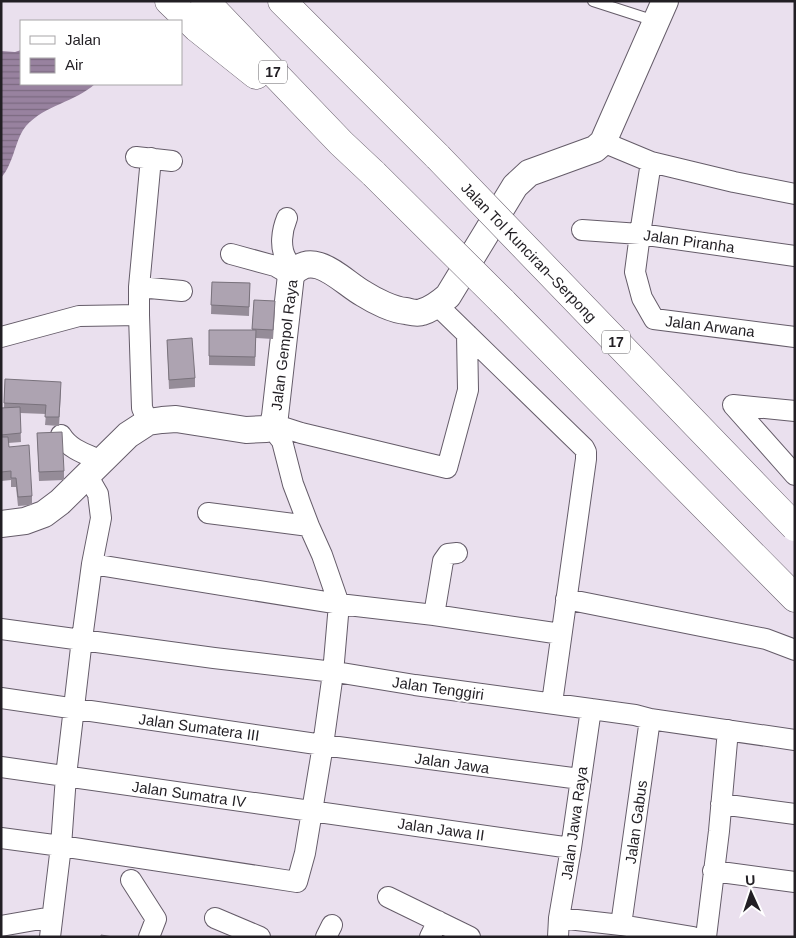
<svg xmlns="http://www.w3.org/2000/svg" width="796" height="938" font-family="Helvetica,sans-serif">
<defs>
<pattern id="water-rules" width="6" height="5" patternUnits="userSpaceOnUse" patternTransform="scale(1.25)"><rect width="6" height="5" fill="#98829f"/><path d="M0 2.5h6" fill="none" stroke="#7c6a81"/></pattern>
</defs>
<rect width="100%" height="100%" fill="#eae0ee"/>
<path fill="url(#water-rules)" d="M21,50V84H95C75,102 45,105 26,126C17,137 15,153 9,165C7,170 4,174 1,178V51L15,52Z"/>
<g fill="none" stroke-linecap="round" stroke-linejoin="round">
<g stroke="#655c69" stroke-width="12">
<path id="service" d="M593,1L655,21"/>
</g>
<g stroke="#655c69" stroke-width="22">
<path id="minor" d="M603,142L651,162L734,182L795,194
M136,157L172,161
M651,162L640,234L635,272L642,298L654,319L795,337
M287,218C282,230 279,248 287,260C289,263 292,266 295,270
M582,230L640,234L795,256
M231,254L275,266L291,275
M139,287L182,291
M437,305L584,448L586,452V459L552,703
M1,337L79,316L139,315
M733,405L795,475
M733,405L795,411
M148,422L142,408L139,315V287L151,158
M273,424L301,433L447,468L468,390L467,334
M61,435C70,450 86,454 102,461
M208,513L309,526
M92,564L339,604L434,615L561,634
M566,599L766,639L795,650
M434,615L443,561L448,554L457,553
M1,629L214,658L342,673L415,685L635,715L650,719L795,740
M1,698L323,745L580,779
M1,767L571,848
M721,804L795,814
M1,838L61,846L297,882L305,853L323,745L333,673L339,604L322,555L309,526L293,484L282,441L271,427
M713,871L795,882
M131,880L156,919L149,937
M388,897L470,937
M215,918L260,937
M559,918L621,925L693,937
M621,925L650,719
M1,926L52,917
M50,937L61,846L66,776L82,639L92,564L101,518L98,494L87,475
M326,937L332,925
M430,937L438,921
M558,937L559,918L571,848L591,709
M706,937L719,831L728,730"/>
</g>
<g stroke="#655c69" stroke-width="28">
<path id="tertiary" d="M1,524L25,521L44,514L60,502L128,435L148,422L162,420L176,419L246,430L266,429L271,427L273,424L275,416L291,275C314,247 342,282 364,294C375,301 393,310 406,311C411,312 417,314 422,312C432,309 440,303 448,296L515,186L529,173L595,149L603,142L665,1"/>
</g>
<g stroke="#655c69" stroke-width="29">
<path id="motorway" d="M169,1L197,28L256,75
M205,1L341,143L374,174
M282,1L438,157
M502,301L795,598"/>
</g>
<use href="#service" stroke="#fff" stroke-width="10"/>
<use href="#minor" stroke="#fff" stroke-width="20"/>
<use href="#tertiary" stroke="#fff" stroke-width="26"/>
<use href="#motorway" stroke="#fff" stroke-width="28"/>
<g stroke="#655c69" stroke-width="29" stroke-linecap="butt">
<path id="motorway-bridge" d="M438,157L795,527
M374,174L502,301"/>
</g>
<use href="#motorway-bridge" stroke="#fff" stroke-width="28"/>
</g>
<path fill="#958c98" d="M212,282L250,283L249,316L211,314Z
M254,300L275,310L273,339L256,338L255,366L209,365V330H252Z
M167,340L195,378V387L169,389Z
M5,379L61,391L59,426L45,425L46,414L20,413L21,442L8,443L9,447L32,496V505L18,506L16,487H11V480L1,481V408H4Z
M37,433L64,471V480L39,481Z"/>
<path fill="#ada3b1" stroke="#79727c" d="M212,282L250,283L249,307L211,305Z
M254,300L275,301L273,330L252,329Z
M209,330H256L255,357L209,356Z
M192,338L195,378L169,380L167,340Z
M5,379L61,382L59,417H45L46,405L4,403Z
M20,407L21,433L1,435V408Z
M62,432L64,471L39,472L37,433Z
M1,437H8L9,447L29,445L32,496L18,497L16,478H11V471L1,472Z
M101,935L113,937H101Z"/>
<g text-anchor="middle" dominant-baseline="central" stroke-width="4" stroke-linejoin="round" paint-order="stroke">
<g fill="#fff" stroke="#646266" stroke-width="1">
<rect x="259" y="60.5" width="28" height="23" rx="4"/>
<rect x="602" y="330.5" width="28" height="23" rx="4"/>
</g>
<g font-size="14" font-weight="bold" fill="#221f24">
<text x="273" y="72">17</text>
<text x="616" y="342">17</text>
</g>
<g font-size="15" fill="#221f24" stroke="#fff">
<text transform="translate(689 241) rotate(8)">Jalan Piranha</text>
<text transform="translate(529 252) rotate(46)">Jalan Tol Kunciran–Serpong</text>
<text transform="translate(710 326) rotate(7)">Jalan Arwana</text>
<text transform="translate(284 345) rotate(-83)">Jalan Gempol Raya</text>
<text transform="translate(438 688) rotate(8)">Jalan Tenggiri</text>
<text transform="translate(199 727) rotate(8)">Jalan Sumatera III</text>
<text transform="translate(452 763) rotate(8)">Jalan Jawa</text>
<text transform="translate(189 794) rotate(8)">Jalan Sumatra IV</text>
<text transform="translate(636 822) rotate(-82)">Jalan Gabus</text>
<text transform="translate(574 823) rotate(-82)">Jalan Jawa Raya</text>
<text transform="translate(441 829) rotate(8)">Jalan Jawa II</text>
</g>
</g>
<rect width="796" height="938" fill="none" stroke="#221f24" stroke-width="5"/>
<rect x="20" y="20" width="162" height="65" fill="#ffffff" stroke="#a7a5a7"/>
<rect x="30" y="36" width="25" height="8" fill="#ffffff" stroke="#a7a5a7"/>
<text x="65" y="45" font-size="15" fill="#221f24">Jalan</text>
<rect x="30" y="58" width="25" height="15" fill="url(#water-rules)" stroke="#a7a5a7"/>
<text x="65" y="70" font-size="15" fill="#221f24">Air</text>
<g transform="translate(751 893) rotate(357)" stroke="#ffffff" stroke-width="4" paint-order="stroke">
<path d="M0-4L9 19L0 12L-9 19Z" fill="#221f24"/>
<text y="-8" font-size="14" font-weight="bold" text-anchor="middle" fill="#221f24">U</text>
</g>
</svg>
